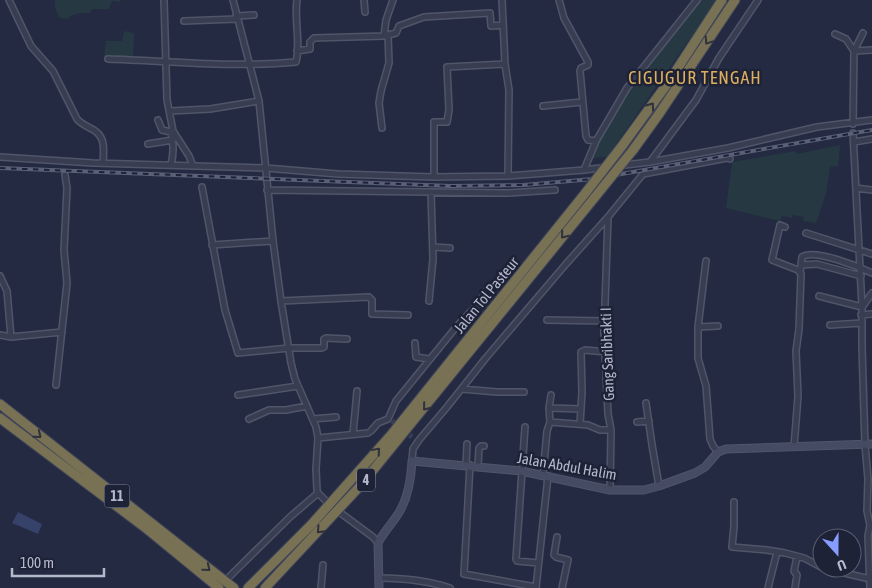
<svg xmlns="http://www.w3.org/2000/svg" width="872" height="588" font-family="'Asap Condensed',sans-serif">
<rect width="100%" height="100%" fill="#232a42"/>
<path fill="#263943" d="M55,0H121L120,2L112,1L109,9H92L90,13C82,13 72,13 67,19L60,18L55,8Z
M700,0H717L607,157L591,158L600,137L632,86Z
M124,31L134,33L133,57L110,59L104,57L106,41H122Z
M840,145L838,166L830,167L826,194L816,223L803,221L804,217L793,215L792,218L782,216L780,221L726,208L732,162L795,151L797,154Z"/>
<path fill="#36426a" d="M18,512L42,524L38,534L12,523Z"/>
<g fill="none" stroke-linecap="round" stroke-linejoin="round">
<path stroke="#393f57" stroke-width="5" stroke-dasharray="5 2.5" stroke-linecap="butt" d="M392,421L412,437"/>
<g stroke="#505569" stroke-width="8">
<path id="street" d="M9,0L31,46L53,71L77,119C81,124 85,125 90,128C106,135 104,148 103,163
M164,0L167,100L173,131L189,156L193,166
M233,0L259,101L273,241L281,301L291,363L295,379L316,427L318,438L316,469L317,490L318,493L326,501
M364,0L365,12
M502,0L505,64L509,90L508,176
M559,0L564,18L588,62V65L581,68L580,71L586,136L588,140L596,141
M236,16L254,15
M184,21L237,19
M835,34L846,39L854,51L872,50
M384,36L386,20L393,0
M297,51L310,49V42L314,38L384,36L396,33L399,26L424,17L490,13L491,26L503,25
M108,59C171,61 233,68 296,62C301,43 294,20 297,0
M543,106L582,102
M170,111L210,109L259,101
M158,120L162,130L171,132C174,144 174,153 171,165
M853,124L854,51L863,33
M382,128L379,103L381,91L389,63L388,35
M853,133L862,307V347L865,445L868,479L867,511L870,525L868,536L870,588
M854,142L872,139
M148,144L173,140
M0,157L93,163L266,168L338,174L434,177L508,176L584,170L650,162L728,148L817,127L872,120
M650,162L696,100L719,58L758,0
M584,170L596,141L627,88L697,0
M434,177V122H447L449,110L447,67L505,64
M202,187L225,310L238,353L289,348H322L324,347V339L326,338L347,339
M856,188L872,190
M267,190L508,193L555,190
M608,217L604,333L608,414L611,430L610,490
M785,227L780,225L772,260L798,270L801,274L799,329L796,351L798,396L794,447
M806,233L872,254
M212,245L273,241
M433,247L450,248
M706,261L698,327V358L706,386L710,439L713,446L718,452
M801,265L817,264L861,276
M800,273L802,257C814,248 859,267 872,273
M0,276L7,291L11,337
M819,296L862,307
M281,301L369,297L372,300V314L408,315
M429,301L433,259L431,192
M863,306L872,293
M861,315L872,314
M547,320L605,321
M830,325L862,323
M698,327L718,326
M0,335L11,337L62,332
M415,343L416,357L429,359
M56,385L67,283L64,250L67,188L65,175
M462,389L497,392H524
M238,395L298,386
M646,403L652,445L659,486
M549,408L581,409
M249,419L269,410H286L307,406
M313,419L336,417
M550,422L588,425L600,430H611
M637,422L649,421
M580,424L582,392L581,352L585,350L606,352
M525,427L516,559L517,561L538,563
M353,434L357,391
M318,438L368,433L371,431L378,423L388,419L396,401L457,326L478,304L488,288
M412,461L413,449L419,440L447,407L485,359L566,264L608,217L643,174L727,158L730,159
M466,465L467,444
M470,465L464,574L536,587
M478,466L479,448L481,446H484
M543,474L547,431L550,422L549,408L551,395
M734,502V526L732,547L767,550L785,553L804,558L823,568L870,579
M342,514L373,537L378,543
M557,537L554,555L556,557L568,560L562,588
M379,578C404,578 426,580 450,588
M225,581L290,517L318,493
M321,588L323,565
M536,588L548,476
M768,588L777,552
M795,588L797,575L794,571L797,557"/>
</g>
<g stroke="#505569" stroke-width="9">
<path id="secondary" d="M379,588L378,543C383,533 390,526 396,517C408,501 411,480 412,461L521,471L610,490H644L659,486L695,473L705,467L718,452L726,449L872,444"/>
</g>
<g stroke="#404559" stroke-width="11">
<path id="highway" d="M622,146L670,80L722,0
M633,150L659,114L735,0
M0,404L234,588
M0,418L147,529L219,588
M248,588L311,525L391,435L587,191
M265,588L361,485L595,197"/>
</g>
<use href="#street" stroke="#383d51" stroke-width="5"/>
<use href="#secondary" stroke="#464b64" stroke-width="7"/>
<use href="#highway" stroke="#787154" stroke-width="9"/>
<g stroke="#5a6078" stroke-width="4">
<path id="rail" d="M0,168L450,186L524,185L593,179L872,130"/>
</g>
<use href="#rail" stroke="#1d2236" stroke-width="2" stroke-dasharray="5.5" stroke-linecap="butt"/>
<g stroke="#404559" stroke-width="11" stroke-linecap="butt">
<path id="highway-bridge" d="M587,191L622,146
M595,197L633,150"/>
</g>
<use href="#highway-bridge" stroke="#787154" stroke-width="9"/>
</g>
<defs><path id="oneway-chevron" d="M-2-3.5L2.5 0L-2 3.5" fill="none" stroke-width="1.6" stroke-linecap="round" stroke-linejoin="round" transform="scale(1.25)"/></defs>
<g stroke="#2f323c">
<use href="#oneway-chevron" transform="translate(708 41) rotate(124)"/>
<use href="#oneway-chevron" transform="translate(651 106) rotate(-54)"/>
<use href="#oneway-chevron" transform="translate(564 235) rotate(129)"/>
<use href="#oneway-chevron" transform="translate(426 407) rotate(129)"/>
<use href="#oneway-chevron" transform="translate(38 435) rotate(39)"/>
<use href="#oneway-chevron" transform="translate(377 451) rotate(-49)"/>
<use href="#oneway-chevron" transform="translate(320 530) rotate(133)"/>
<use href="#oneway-chevron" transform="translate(207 568) rotate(39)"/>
</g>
<g text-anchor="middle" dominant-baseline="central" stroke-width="5" stroke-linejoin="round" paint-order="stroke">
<g fill="#1d2236" stroke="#878c9f" stroke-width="1">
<rect x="357" y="468.5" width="18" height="23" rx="4"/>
<rect x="104.5" y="484.5" width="25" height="23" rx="4"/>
</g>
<g font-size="14" font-weight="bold" fill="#b4b9cc">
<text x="366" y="480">4</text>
<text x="117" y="496">11</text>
</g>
<g font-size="15" fill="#b4b9cc" stroke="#1d2236">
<text transform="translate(486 295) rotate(-51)">Jalan Tol Pasteur</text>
<text transform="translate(607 354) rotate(-92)">Gang Saribhakti I</text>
<text transform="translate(567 466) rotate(10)">Jalan Abdul Halim</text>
</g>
<g font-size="18" letter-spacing="1" fill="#ddae5e" stroke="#1d2236">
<text x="695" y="77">CIGUGUR TENGAH</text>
</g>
</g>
<g transform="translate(837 553) rotate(159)"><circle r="24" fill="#1d2236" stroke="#595e72"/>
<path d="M0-4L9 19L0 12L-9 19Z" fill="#869dff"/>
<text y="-8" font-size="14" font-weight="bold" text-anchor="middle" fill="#b4b9cc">U</text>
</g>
<path d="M12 568v8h92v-8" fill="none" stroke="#b4b9cc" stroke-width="2.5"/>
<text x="20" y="568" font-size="15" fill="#b4b9cc" stroke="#1d2236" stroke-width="4" paint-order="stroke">100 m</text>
</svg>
